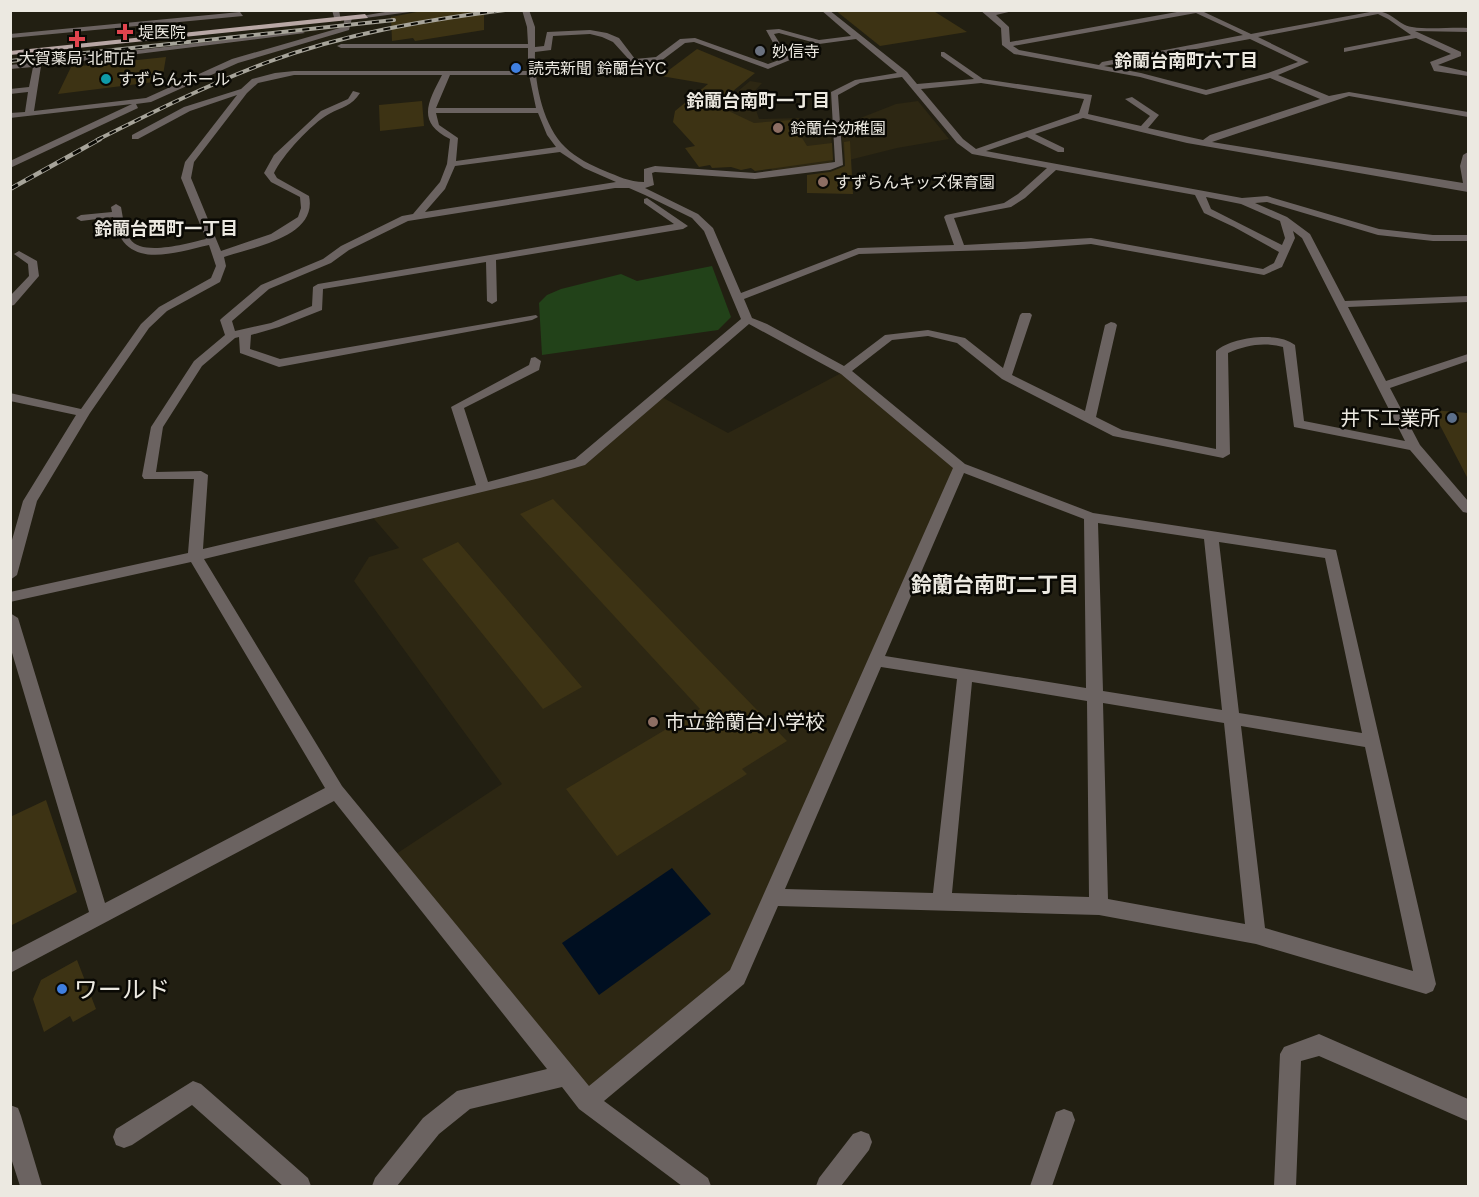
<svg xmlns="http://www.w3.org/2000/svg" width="1479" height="1197" font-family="Arial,'Noto Sans JP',sans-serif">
<rect width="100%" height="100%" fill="#221f12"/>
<path fill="#2d2713" d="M750,81L762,83L751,95L759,119L799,118L802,121L830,119L833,161L827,165L773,171L739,135L706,118Z
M918,101L949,139L897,148L845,161L840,126L896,104Z
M845,371L960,467L737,977L587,1101L390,858L502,784L354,581L369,557L399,548L369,513L579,462L658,395L728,433Z"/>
<path fill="#224219" d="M712,266L731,317L718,330L542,355L539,303L547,295L561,289L621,274L637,281Z"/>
<path fill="#000f21" d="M672,868L711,914L599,995L562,943Z"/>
<path fill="#3d3314" d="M427,10H484V30L415,41L413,38L392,41L391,17Z
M835,10H932L967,32L880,46Z
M697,49L755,73L716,105L754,123L791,120L807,146L832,143L833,160L755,171L751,168L741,170L731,167L712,168L710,165L699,167L685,148L695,146L673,122L675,111L708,84L661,76Z
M166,57L162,81L58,94L71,67Z
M422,101L424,126L380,131L379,105Z
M850,141L853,194L807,193V175L830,172L845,166L844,142Z
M1432,410L1468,413V479Z
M553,499L787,741L742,769L747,774L617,856L566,789L700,709L520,514Z
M458,542L582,687L543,709L422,559Z
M46,800L77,892L10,926V817Z
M77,960L96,1009L73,1022L70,1016L44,1032L33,999L41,980Z"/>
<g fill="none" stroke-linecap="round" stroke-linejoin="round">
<path fill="#6b6361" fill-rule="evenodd" d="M332,10H339L341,21H335Z
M397,10H425L365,18L361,16Z
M522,10H529L535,27V47L544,46L547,32L590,30L607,33L619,38L635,59L656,57L680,39L695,38L768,64L782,59L766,30L779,29L819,40L851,36L821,10H829L907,72L917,84L974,79L941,56V52H944L983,79L1092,95L1088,114L1141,126L1150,116L1125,99L1132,97L1159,115L1148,128L1203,140L1210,135L1320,99L1270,78L1206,95L1140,77L1014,54L1002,45L1001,28L980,10H1017L996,15L1009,27L1010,42L1188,10H1206L1204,12L1251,34L1370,12L1369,10C1393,10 1397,25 1412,27C1430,30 1450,27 1468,28V32L1415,31L1461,52V56L1438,65L1468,72V76L1434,71L1430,62L1451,54L1416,38L1344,52V48L1411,35L1388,19L1378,14L1258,37L1309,62L1278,75L1329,96L1349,92L1468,112V117L1349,96L1212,142L1463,183L1460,166L1463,155L1468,152V192L1187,143L1083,118L1035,134L1064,148V152H1058L1027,137L986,151L1242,198L1267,196L1379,229L1433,235H1468V241H1433L1378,235L1267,202L1255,203L1287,217L1310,234L1345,301L1468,296V302L1348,307L1386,381L1468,354V361L1390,388L1420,445L1468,501V513L1463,512L1410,450L1294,427L1283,347C1263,342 1247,345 1228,353L1230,454L1223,458L1113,436L1002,379L957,343L928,336L892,340L852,371L965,464L1093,513L1336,550L1436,984L1433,991L1426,994L1256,944L1099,915L778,906L744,984L604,1101L708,1178L711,1186H682L579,1109L562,1087L470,1109L439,1134L397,1186H372L375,1178L423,1118L457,1091L547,1069L334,801L10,973V953L89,912L10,646V613L18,618L105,903L325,788L191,562L10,602V592L188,553L194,479H144L142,476L151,427L194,361L225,335L220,320L222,318L261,285L323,259L341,246L402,216L413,214L440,182L447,164L450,139C416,122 428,102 442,75H294L258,83L247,93L194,162L191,178L221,251L271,234L298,217L301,208L300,197L271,182L264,173L274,155L321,111L348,99L353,91L360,93C352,106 342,107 329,114C312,123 282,156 274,173L277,178L309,196C318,237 253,247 224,257L226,266L220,282L167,311L149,328L90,413L37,501L17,575L10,580V547L23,501L76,415L10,401V393L81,409L141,324L159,307L211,278L216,266L209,245C169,254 124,271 113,217L81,221L76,218L81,215L112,212L111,207L116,204L121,207C123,217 124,230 130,239C142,257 188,243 206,239L181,178L185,162L237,95L190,111L138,139H132V135L184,107L241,89L252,79L275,73L294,71H528V48H341L337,46L341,44H528L527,27ZM1196,13L1243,35L1102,62L1099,65L1019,50L1013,46ZM779,33L819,44L856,39L897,73L855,80L831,92L835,162L755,173L655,166L644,169V182C629,182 618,176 605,171C591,165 576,158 565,147C543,126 534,82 535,52L551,50L553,36L590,34L602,37L613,42L633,64L661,61L685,43L694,42L768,69L790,60L774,34ZM1250,39L1298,62L1268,73L1206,90L1141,73L1104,66ZM450,75H529L536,108H436ZM902,77L957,143L972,154L1047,168L1018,194L1004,203L946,215L944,217L954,245L858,248L741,293L713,228L698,214L645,188L654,185L652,173L655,172L755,179L830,170L843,165L838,95L860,83ZM981,83L1084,99L1079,113L976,149L963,139L921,89ZM436,113H538L547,135L556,147L456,161L458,138L439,125ZM560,152L584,168L616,182L425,212L445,189L455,166ZM1056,170L1195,195L1204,213L1234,227L1279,252L1274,263L1263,269L1091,238L964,245L954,218L1011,207L1025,198ZM615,188H629L645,195L692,218L704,231L741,319L575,459L488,482L464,408L539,370L541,361L535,357L531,358L529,365L451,407L476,485L203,549L208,475L201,471L156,472L163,427L202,366L235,338L239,337L240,353L279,367L532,320L538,317L536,315L280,359L250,349L251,335L279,327L322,310L323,289L486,262L487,301L492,304L497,301L496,260L683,229L688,226L647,198L644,199V203L674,224L318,284L313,287L312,306L271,323L235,331L232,321L269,289L331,263L349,250L408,221ZM1206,197L1241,204L1280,221L1285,238L1282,245L1211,209ZM1293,231L1302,238L1405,441L1304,421L1295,345C1278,331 1232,337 1216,351V449L1122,430L1096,417L1117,325L1115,323L1111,322L1105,325L1085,411L1012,375L1032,315L1030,313H1022L1020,315L1003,368L965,338L928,330L885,335L844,366L767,324L752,318L744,299L859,254L1024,249L1091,244L1264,275L1282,267L1295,238ZM749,324L841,374L953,468L730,970L589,1086L342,786L204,559L540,478L585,465ZM964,473L1084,519L1086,688L885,656ZM1098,523L1204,539L1222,710L1103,691ZM1219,542L1325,558L1362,733L1239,713ZM881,667L957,679L933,893L785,889ZM972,682L1087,701L1089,897L952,893ZM1103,703L1224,723L1245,924L1108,899ZM1241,726L1365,747L1413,971L1265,928Z
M240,12L243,16L10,38V34Z
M345,16L352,18L349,30L238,63L151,102L136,104L138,108L10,168V161L132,104L10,118V113L25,112L28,92L10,94V89L29,87L33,67L10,69V65L301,31L305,33L41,66L34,111L146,98L232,59L343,27Z
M19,251L37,261L39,276L14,305L10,306V296L29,276L28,264L14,254Z
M1319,1034L1468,1099V1121L1319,1056L1301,1061L1296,1186H1274L1280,1054L1284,1047Z
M193,1081L201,1084L308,1178L311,1186H283L192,1105L132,1145L124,1148L116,1145L113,1137L116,1129Z
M10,1105L18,1108L21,1116L42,1186H20L10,1155Z
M1064,1109L1072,1112L1075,1120L1052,1186H1030L1056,1112Z
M861,1131L869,1134L872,1142L869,1150L841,1186H816L819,1178L853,1134Z"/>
<path fill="#b8a7a5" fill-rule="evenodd" d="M365,14L368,18L10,55V51Z"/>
<g stroke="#a7a49a" stroke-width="4">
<path id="rail-far1" d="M10,61L394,20
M97,140C153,112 209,84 268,62C344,34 425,20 505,10"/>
</g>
<g stroke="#a7a49a" stroke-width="4.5">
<path id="rail" d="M10,189L100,139"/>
</g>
<use href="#rail-far1" stroke="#0a0904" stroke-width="2" stroke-dasharray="7" stroke-linecap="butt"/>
<use href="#rail" stroke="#0a0904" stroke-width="3" stroke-dasharray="9" stroke-linecap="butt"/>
</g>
<g fill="#e0444e" stroke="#0a0904" stroke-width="2">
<path d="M122 23h6v6h6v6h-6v6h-6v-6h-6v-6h6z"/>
<path d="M74 30h6v6h6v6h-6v6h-6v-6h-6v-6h6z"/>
</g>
<circle fill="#6b7280" stroke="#0a0904" stroke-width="2" cx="760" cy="51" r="6"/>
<g fill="#3f7fe0" stroke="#0a0904" stroke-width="2">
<circle cx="516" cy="68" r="6"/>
<circle cx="62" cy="989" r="6"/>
</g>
<circle fill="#0f9aa8" stroke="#0a0904" stroke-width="2" cx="106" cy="79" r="6"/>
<g fill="#8d6e63" stroke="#0a0904" stroke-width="2">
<circle cx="778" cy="128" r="6"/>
<circle cx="823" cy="182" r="6"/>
<circle cx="653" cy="722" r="6"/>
</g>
<circle fill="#5c6f8a" stroke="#0a0904" stroke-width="2" cx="1452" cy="418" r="6"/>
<g text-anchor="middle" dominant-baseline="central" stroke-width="5" stroke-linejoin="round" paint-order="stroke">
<g font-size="16" fill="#ece9e1" stroke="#0a0904" text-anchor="start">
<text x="138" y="32">堤医院</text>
<text x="772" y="51">妙信寺</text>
<text x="77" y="58" text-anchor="middle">大賀薬局 北町店</text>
<text x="528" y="68">読売新聞 鈴蘭台YC</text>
<text x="118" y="79">すずらんホール</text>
<text x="790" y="128">鈴蘭台幼稚園</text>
<text x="835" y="182">すずらんキッズ保育園</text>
</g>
<g font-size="18" font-weight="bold" fill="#ece9e1" stroke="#0a0904">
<text x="1186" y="61">鈴蘭台南町六丁目</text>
<text x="758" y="101">鈴蘭台南町一丁目</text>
<text x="166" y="229">鈴蘭台西町一丁目</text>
</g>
<g font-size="20" fill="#ece9e1" stroke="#0a0904" text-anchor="end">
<text x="1440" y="418">井下工業所</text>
<text x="665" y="722" text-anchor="start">市立鈴蘭台小学校</text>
</g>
<g font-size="21" font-weight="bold" fill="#ece9e1" stroke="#0a0904">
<text x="995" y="584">鈴蘭台南町二丁目</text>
</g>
<g font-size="24" fill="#ece9e1" stroke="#0a0904" text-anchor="start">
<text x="74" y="989">ワールド</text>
</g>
</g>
<rect width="1479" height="1197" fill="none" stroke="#ece9e1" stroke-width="24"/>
</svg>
